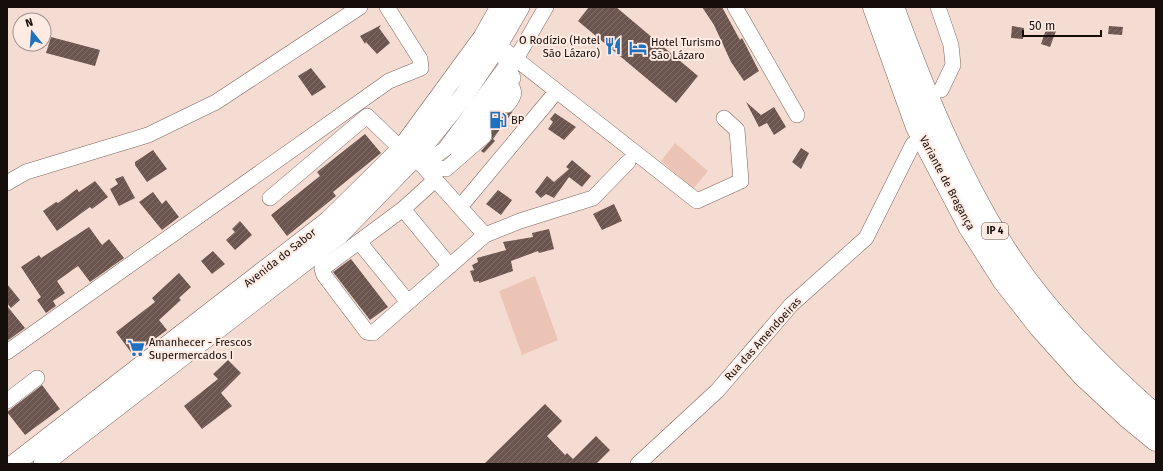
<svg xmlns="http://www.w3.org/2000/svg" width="1163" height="471" font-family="'Fira Sans',sans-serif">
<defs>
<pattern id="building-hatch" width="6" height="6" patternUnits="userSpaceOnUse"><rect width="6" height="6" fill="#6b554e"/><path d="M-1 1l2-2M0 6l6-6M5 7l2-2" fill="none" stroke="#7e6d68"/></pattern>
</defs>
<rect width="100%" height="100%" fill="#f5dcd3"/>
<path fill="#ecc4b5" d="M675,143L708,171L693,189L661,161Z
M535,276L558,340L522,355L499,291Z"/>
<path fill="url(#building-hatch)" d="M589,7H616L698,76L676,103L578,21Z
M702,7H722L740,40L742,38L759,71L744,81L731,62L714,25Z
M381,25L379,28L390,43L377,54L366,42L365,44L360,36Z
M1012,26L1024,28L1023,39L1011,38Z
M1109,26L1123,27L1122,35L1108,34Z
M1047,27L1056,31L1050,47L1041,44Z
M51,37L100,50L95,66L46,53Z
M311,68L326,87L312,96L298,76Z
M746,102L761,115L774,107L786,127L774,135L767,123L759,127Z
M513,111L493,139L495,141L484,153L481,151L492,139L491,117L495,113L506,114Z
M555,113L576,127L564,140L548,129L553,122L550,119Z
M365,134L381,153L333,192L336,196L287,236L271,215L320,176L317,172Z
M801,148L809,153L801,169L792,162Z
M153,150L167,169L147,182L135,165V162Z
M572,160L591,176L582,187L569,177L554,198L546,194L541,198L535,192L547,176L554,182L569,169L566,167Z
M123,176L135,198L119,206L110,189L118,184L115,179Z
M95,181L108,197L92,209L90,207L57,231L43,211L56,202L58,203L77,189L79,192Z
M498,190L512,200L501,215L486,204Z
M153,192L162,204L166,200L179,217L162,230L139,202Z
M614,204L622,221L602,230L593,214Z
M240,221L252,235L235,250L226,240L235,232L232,229Z
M89,227L102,245L109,239L124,258L90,282L78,266L57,281L65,293L53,301L56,306L46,313L37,300L41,297L21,267L39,255L41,258Z
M549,229L554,249L539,253L538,251L511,261L513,271L479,283V281L474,282L470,271L474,270L472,265L478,262L477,258L506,250L503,242L533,237L532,233Z
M213,251L225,264L212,274L201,261Z
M351,259L388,307L370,320L333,272Z
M179,273L191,287L179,298L181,300L159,320L167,330L133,355L116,332L155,302L152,298Z
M7,284L20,300L11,308L7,303Z
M7,306L25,328L7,341Z
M228,360L241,373L221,393L232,406L202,429L184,406L218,379L213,374Z
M42,385L60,409L25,435L7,412Z
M545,404L562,421L547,436L565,455L567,453L573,459L596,436L610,450L596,464H484Z"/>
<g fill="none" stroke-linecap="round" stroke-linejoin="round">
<g stroke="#7c675f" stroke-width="16">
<path id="minor" d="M735,7L797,115
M938,7L951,45L953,65L941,90
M498,45L697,201L741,181L737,130L724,118
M516,59L546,7
M492,103L507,105C515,96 516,92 509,82
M458,158L462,138L513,78L507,65
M422,165L445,149L507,65L500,47
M422,165L446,169L484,136L482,115
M435,180L403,209L322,269L324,275L367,332L373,333L485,235
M7,183L26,172L148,135L216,102L360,7
M270,198L367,116L401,149L422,165L485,235L520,221L593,198L628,162
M460,207L551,98
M403,209L450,266
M360,243L408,302
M7,352L389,81L421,68L420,59L387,7
M7,401L37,378
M638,464L717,391L791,305L866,238L913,144"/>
</g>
<g stroke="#7c675f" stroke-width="20">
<path id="major" d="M14,464L328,221L401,149L483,37L500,7
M43,464L338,236L413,159L463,97L498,45L520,7"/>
</g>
<g stroke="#7c675f" stroke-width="23">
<path id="highway" d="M874,7L917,127L969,226L1004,281L1040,327L1083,375L1128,417L1156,440
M893,7C923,89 956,171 1003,246C1043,310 1099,366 1156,416"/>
</g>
<use href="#minor" stroke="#fff" stroke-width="15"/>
<use href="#major" stroke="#fff" stroke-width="19"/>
<use href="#highway" stroke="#fff" stroke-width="22"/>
</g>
<defs>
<g id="restaurant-bare" transform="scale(1.38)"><path d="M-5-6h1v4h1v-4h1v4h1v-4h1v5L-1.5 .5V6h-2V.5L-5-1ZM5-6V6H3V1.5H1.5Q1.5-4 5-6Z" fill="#1e71bf" stroke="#ffebe3" stroke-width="2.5" paint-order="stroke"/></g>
<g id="hotel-bare" transform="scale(1.38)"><path d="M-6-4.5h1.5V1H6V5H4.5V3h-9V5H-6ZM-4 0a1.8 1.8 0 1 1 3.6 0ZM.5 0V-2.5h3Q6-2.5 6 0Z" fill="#1e71bf" stroke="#ffebe3" stroke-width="2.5" paint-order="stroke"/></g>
<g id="fuel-bare" transform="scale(1.38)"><path d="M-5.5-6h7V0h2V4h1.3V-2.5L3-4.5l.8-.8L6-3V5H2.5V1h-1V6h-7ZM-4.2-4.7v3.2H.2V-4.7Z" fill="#1e71bf" stroke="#ffebe3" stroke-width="2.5" paint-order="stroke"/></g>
<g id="supermarket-bare" transform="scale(1.38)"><path d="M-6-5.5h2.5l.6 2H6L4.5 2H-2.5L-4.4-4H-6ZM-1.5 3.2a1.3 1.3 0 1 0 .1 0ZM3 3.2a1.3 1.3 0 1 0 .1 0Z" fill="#1e71bf" stroke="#ffebe3" stroke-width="2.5" paint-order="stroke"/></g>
</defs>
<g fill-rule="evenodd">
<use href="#restaurant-bare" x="613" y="46"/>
<use href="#hotel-bare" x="638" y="48"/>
<use href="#fuel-bare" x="498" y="120"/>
<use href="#supermarket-bare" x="136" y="348"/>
</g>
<g text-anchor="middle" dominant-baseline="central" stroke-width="4" stroke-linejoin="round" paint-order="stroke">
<rect fill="#ffebe3" stroke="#5b504b" stroke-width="1" x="982" y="223" width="26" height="16" rx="3"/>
<g font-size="10" font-weight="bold" fill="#150d0a">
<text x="995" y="231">IP 4</text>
</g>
<g font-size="11" fill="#150d0a" stroke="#ffebe3" text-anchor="start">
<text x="600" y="40" text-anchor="end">O Rodízio (Hotel<tspan x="600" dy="13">São Lázaro)</tspan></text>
<text x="651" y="42">Hotel Turismo<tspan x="651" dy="13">São Lázaro</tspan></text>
<text x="511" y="120">BP</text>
<text x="149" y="342">Amanhecer - Frescos<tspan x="149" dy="13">Supermercados I</tspan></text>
</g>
<g font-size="11" fill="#150d0a" stroke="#ffebe3">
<text transform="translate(947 183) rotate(62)">Variante de Bragança</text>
<text transform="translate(280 258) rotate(-38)">Avenida do Sabor</text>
<text transform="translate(763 339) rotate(-48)">Rua das Amendoeiras</text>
</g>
</g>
<rect width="1163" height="471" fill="none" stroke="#150d0a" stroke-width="16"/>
<g transform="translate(32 32) rotate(343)"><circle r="19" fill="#ffebe3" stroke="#a1928c"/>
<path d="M0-3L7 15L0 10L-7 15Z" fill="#1e71bf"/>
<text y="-6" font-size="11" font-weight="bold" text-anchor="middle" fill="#150d0a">N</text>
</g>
<path d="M1023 30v6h78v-6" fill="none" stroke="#150d0a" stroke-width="2"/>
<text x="1029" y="30" font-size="12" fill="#150d0a" stroke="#ffebe3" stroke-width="3" paint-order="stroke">50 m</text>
</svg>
